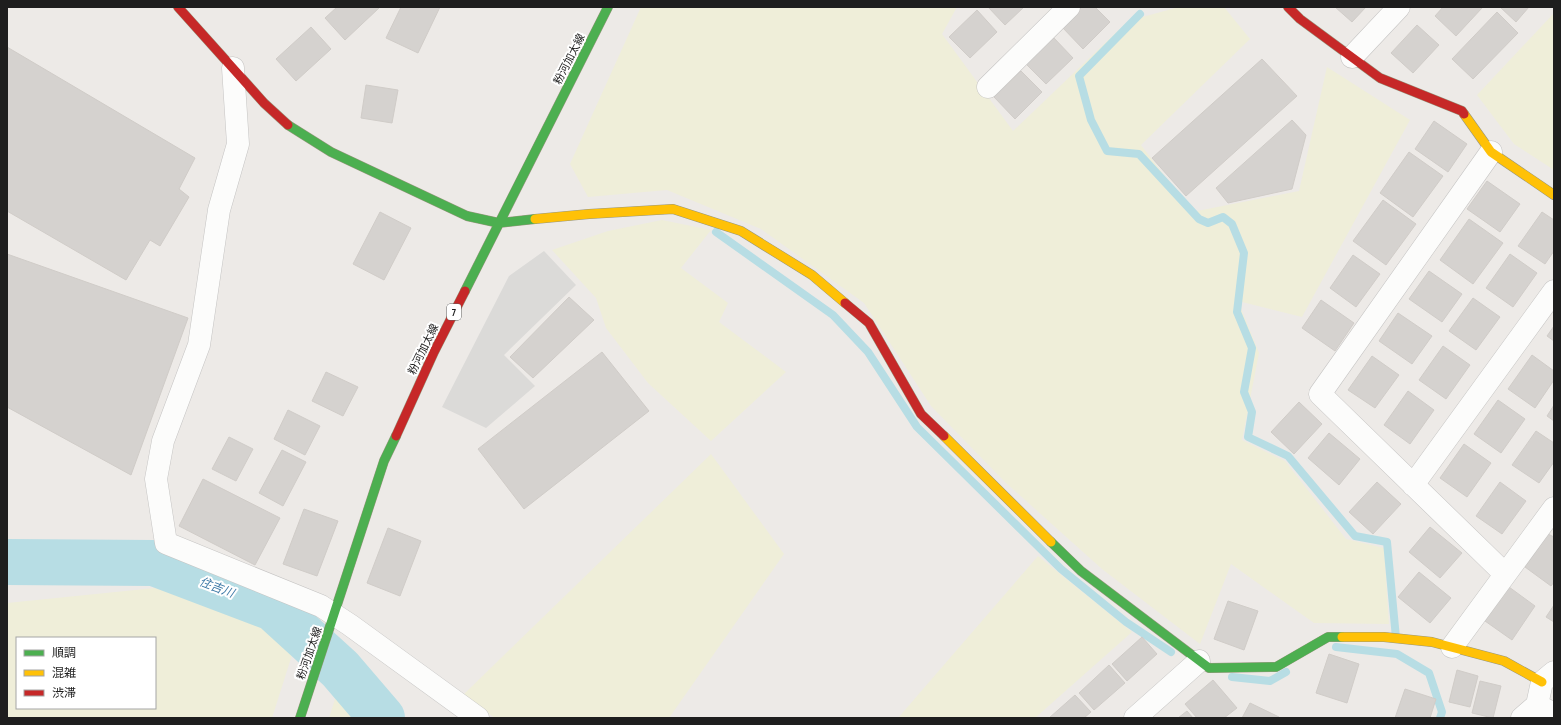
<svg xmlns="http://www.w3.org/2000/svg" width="1561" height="725" font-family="'PT Sans Narrow','Noto Sans JP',sans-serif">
<rect width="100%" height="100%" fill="#edeae7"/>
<path fill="#dbdad8" d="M544,251L576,285L504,355L535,386L486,428L442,407L509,276Z"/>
<path fill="#efeed9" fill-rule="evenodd" d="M641,7H957L942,34L1013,131L1128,21L1179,7H1224L1250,39L1141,145L1192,212L1299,191L1327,67L1410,120L1302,317L1238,301L1259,353L1242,440L1285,461L1346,539L1384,548L1389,624L1314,623L1231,564L1200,644L1102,569L1005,482L931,406L864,303L761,229L667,190L588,197L570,164Z
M1554,13V170L1514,144L1477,95Z
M662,220L711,230L681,268L728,303L719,322L786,372L711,441L648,383L606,328L596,298L552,250L608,231Z
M711,454L784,554L669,718H495L462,696Z
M1038,556L1132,632L1035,718H898Z
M155,588L257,621L292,655L272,718H7V603ZM17,638H155V708H17Z
M337,693L363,718H329Z"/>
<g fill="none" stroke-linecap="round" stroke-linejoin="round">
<path stroke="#b7dde4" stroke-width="8" d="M1140,14L1079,76L1091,120L1107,151L1139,154L1199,219L1208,223L1223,217L1232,224L1244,253L1237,312L1252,348L1244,392L1252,412L1248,437L1288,456L1355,536L1387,542L1396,638
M716,232L833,315L868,352L917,427L1061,569L1126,622L1171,652
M1336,647L1397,654L1429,673L1442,712L1440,718
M1232,677L1270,681L1286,672"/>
<path stroke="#b7dde4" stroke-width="46" d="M7,562L154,563L273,608L340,669L382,718"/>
</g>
<path fill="#d5d2cf" stroke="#d0ccc8" d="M337,7H378L379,8L345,40L325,18Z
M401,7H440L418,53L386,38Z
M988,7H1024L1005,25Z
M1082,7H1095L1110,22L1083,49L1062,27Z
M1335,7H1366L1352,22Z
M1443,7H1481L1482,8L1456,36L1435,16Z
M1500,7H1529L1516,22Z
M977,10L997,32L970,58L949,37Z
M1497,12L1518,33L1473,79L1452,59Z
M1417,25L1439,45L1413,73L1391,53Z
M311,27L331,49L296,81L276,59Z
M1053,37L1073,58L1046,84L1025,63Z
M7,47L195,158L179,189L189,197L160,246L150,240L126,280L7,211Z
M1262,59L1297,96L1186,196L1152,158Z
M1021,71L1042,92L1015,119L994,97Z
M366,85L398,90L392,123L361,118Z
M1292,120L1306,135L1292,189L1228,203L1216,188Z
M1434,121L1467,144L1448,172L1415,149Z
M1409,152L1443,176L1413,217L1380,193Z
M1487,181L1520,204L1500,232L1467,209Z
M1383,200L1416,224L1386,265L1353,241Z
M380,212L411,228L384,280L353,264Z
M1542,212L1554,220V251L1545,264L1518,246Z
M1469,219L1503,243L1473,284L1440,260Z
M7,254L188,318L131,475L7,407Z
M1510,254L1537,273L1513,307L1486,288Z
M1353,255L1380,274L1356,307L1330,288Z
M1429,271L1462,294L1442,322L1409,299Z
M569,297L594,320L533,378L510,357Z
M1473,298L1500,317L1476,350L1449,331Z
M1321,300L1354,323L1335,351L1302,328Z
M1398,313L1432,336L1412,364L1379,341Z
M1554,326V341L1547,336Z
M1443,346L1470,365L1446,399L1419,380Z
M602,352L649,411L524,509L478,449Z
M1532,355L1554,371V380L1535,408L1508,389Z
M1372,356L1399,375L1375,408L1348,390Z
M326,372L358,387L343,416L312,401Z
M1408,391L1434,410L1410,444L1384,425Z
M1498,400L1525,419L1501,453L1474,434Z
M1299,402L1322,424L1294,454L1271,432Z
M1554,405V421L1547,416Z
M288,410L320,426L305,455L274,439Z
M1536,431L1554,443V462L1539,483L1512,465Z
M1329,433L1360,459L1339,485L1308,458Z
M229,437L253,449L236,481L212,469Z
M1464,444L1491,463L1467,497L1440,478Z
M282,450L306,462L283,506L259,493Z
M203,479L280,518L255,565L179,526Z
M1377,482L1401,504L1373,534L1349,512Z
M1500,482L1526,501L1502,534L1476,516Z
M304,509L338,521L317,576L283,564Z
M1430,527L1462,553L1440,578L1409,552Z
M388,528L421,541L400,596L367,583Z
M1548,534L1554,537V582L1551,586L1525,567Z
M1419,572L1451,598L1430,623L1398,597Z
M1509,587L1535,606L1512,640L1485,621Z
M1228,601L1258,611L1244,650L1214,639Z
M1554,605V622L1546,617Z
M1142,637L1157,654L1127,681L1112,664Z
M1329,654L1359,664L1347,703L1316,693Z
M1109,665L1125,683L1094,710L1079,693Z
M1457,670L1478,676L1470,707L1449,702Z
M1213,680L1237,708L1224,718H1197L1185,704Z
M1480,681L1501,686L1493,718L1472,713Z
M1405,689L1436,699L1430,718H1395Z
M1075,695L1091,712L1084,718H1049Z
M1250,703L1279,717V718H1242Z
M1187,711L1193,718H1178Z"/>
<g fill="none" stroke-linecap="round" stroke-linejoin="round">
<g stroke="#c5c4c3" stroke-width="23">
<path id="street" d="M1352,57L1399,7
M233,68L238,144L219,210L199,345L163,441L156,479L166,543L321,606L350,625L478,718
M988,87L1069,7
M1491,152L1320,394L1505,574
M1413,485L1554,291
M1452,647L1554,508
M1537,705L1554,714
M1135,718L1199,661
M1522,718L1537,705L1542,682L1554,672"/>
</g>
<g stroke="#98977e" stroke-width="10">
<path id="fast" d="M288,125L331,152L467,216L499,223L535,219
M465,291L608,7
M1051,542L1081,571L1209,668L1276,667L1328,637H1342
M300,718L384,461L396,436"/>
</g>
<g stroke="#98977e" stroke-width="10">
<path id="slow" d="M1464,114L1491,152L1554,195
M535,219L589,214L673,209L741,231L812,275L845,303
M944,436L1051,542
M1342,637H1384L1432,642L1504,661L1542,682"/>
</g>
<g stroke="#98977e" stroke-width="10">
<path id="jam" d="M178,7L264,103L288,125
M1288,7L1300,19L1380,78L1462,111L1464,114
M845,303L869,323L921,414L944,436
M396,436L434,352L465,291"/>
</g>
<use href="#street" stroke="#fcfcfb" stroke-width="22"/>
<use href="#fast" stroke="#4caf50" stroke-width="9"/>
<use href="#slow" stroke="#ffc107" stroke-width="9"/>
<use href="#jam" stroke="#c62828" stroke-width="9"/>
</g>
<g text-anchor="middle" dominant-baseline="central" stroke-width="4" stroke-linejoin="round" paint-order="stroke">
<rect fill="#fff" stroke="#626262" stroke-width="1" x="447" y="304" width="14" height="16" rx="3"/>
<g font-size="10" font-weight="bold" fill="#1e1e1e">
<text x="454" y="312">7</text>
</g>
<g font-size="11" fill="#1e1e1e" stroke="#fff">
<text transform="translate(569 59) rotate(-63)">粉河加太線</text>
<text transform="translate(423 349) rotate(-64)">粉河加太線</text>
<text transform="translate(309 653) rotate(-71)">粉河加太線</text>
</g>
<g font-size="12" font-style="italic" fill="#3d79a6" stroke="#fff">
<text transform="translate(217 587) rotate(21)">住吉川</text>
</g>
</g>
<rect width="1561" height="725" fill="none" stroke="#1e1e1e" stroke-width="16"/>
<rect x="16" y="637" width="140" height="72" fill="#ffffff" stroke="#a5a5a5"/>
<rect x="24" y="650" width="20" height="6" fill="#4caf50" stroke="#a5a5a5"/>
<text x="52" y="657" font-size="12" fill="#1e1e1e">順調</text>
<rect x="24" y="670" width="20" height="6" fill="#ffc107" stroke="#a5a5a5"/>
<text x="52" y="677" font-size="12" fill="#1e1e1e">混雑</text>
<rect x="24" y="690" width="20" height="6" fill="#c62828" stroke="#a5a5a5"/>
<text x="52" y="697" font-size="12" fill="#1e1e1e">渋滞</text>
</svg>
